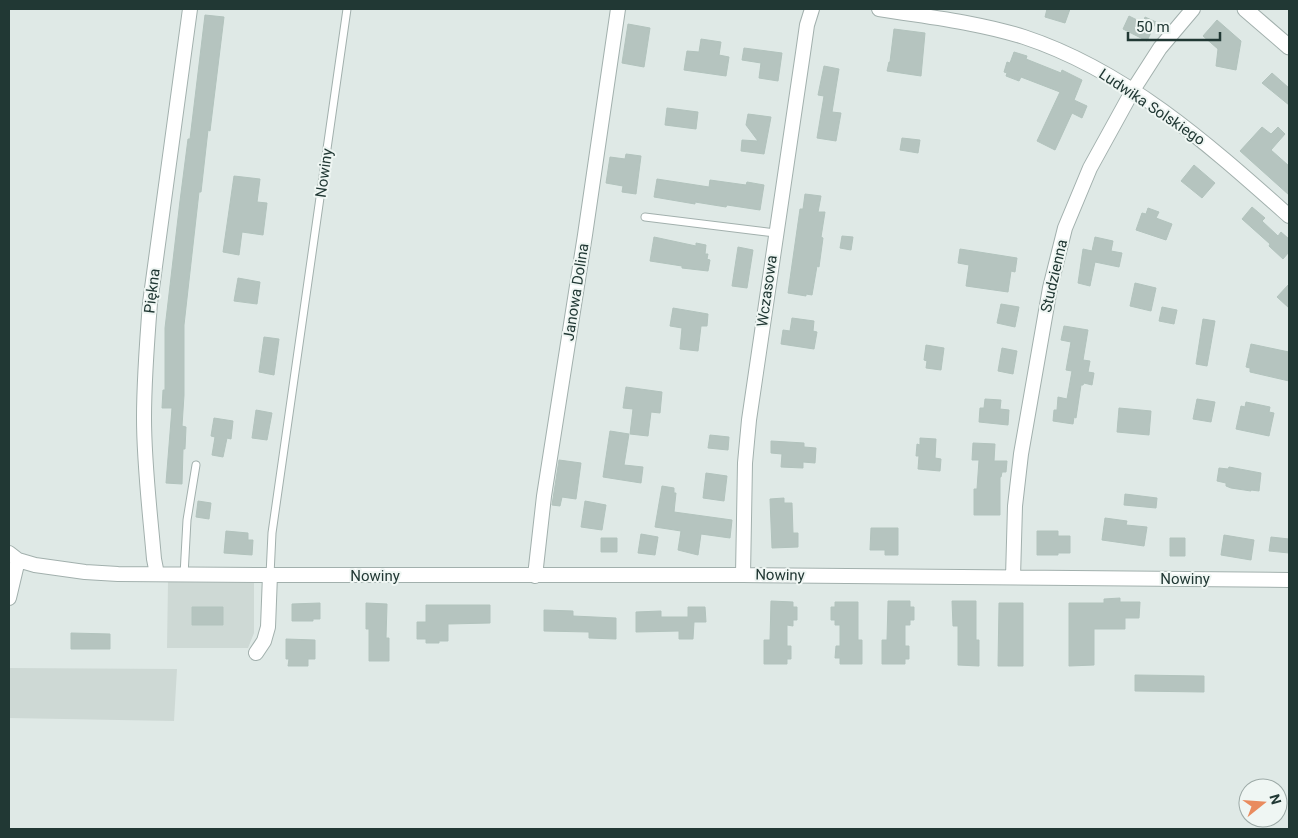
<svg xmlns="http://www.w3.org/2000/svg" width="1298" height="838" font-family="Roboto,sans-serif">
<rect width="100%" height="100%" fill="#dfe9e6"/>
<path fill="#ced9d5" d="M168,582L254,583V633L248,648H167Z
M9,668L177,669L174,721L9,718Z"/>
<path fill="#b5c4bf" stroke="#b2c3bd" d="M1047,9H1070L1065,23L1045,17Z
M205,15L224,17L210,131L208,130L201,192H199L184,325V395L182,426L186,427L185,449H183L182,484L166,483L172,408H162L163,390H165V328L180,201L188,139H190Z
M1129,16L1143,23L1145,17L1156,22L1147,41L1123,29Z
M1217,20L1241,41L1236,70L1216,66L1218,49L1203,36Z
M628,24L650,28L644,67L622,63Z
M894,29L925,33L921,76L887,71L889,62H890Z
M701,39L721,42L719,55L729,57L726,76L684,70L687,51L699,52Z
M744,48L782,53L778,81L759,78L761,63L742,60Z
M1014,52L1027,56L1026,59L1061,73L1062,70L1082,80L1074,100L1087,106L1082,118L1072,113L1055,150L1037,141L1060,92L1021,77L1019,81L1006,76L1007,73L1004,72L1007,62L1010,63Z
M824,66L839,69L832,112L841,113L836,141L817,138L824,96L818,95Z
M1272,73L1289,88V105L1262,83Z
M667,108L698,112L696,129L665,125Z
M748,114L771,117L764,154L741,151L742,140L758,141L746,125Z
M1262,127L1271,134L1278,127L1285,134L1271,150L1289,166V195L1240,151Z
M902,138L920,140L918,153L900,150Z
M626,154L641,156L636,194L622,192L623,186L606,183L610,157L625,159Z
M1194,165L1215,183L1202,198L1181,181Z
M234,176L260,179L257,202L267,203L263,235L242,232L239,255L223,252Z
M657,179L709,187L710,180L746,185L747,182L764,185L760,210L727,205L726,207L695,202V204L654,197Z
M805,194L821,196L818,212H825L821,237L823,238L819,267L817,266L812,295L806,294V296L788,293L800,209H803Z
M1252,207L1265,218L1262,221L1278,236L1281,232L1289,239V252L1283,259L1269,246L1270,244L1242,219Z
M1148,208L1159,212L1156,218L1172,224L1166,240L1136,230L1142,213L1146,214Z
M842,236L853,237L851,250L840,248Z
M654,237L696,246V243L706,245L705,254H708L707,259L710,260L708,271L682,268V266L650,261Z
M1095,237L1113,241L1111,251L1122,253L1119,267L1095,262L1090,286L1078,283L1083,249L1092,251Z
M738,247L753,250L747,288L732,286Z
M960,249L1017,258L1015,272L1011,271L1008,292L966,286L969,265L958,263Z
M238,278L260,282L257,304L234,301Z
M1135,283L1156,288L1151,311L1130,306Z
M1289,284V308L1277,297Z
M1001,304L1019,307L1015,327L997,323Z
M1162,307L1177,310L1174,324L1159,321Z
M673,308L708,314L707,326H701L698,351L680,349L682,328L670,326Z
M792,318L814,321L813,331L817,332L814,349L781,344L783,330L790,331Z
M1203,319L1215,321L1207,366L1196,364Z
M1064,326L1088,330L1083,360L1090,361L1088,372L1094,373L1092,385L1084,383L1083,385H1081L1076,418L1074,417L1073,424L1053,421L1054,410H1057L1058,397L1067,399L1072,371L1066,370L1071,342L1061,340Z
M264,337L279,339L274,375L259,372Z
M1251,344L1289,352V381L1250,372V368L1246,367Z
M926,345L944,348L941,370L926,368L927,361L924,360Z
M1002,348L1017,351L1013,374L998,371Z
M626,387L662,392L660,413L651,412L648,436L630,434L633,409L623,408Z
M985,399L1001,400L1000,409L1009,410L1008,425L979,422L980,408H984Z
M1197,399L1215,402L1211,422L1193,419Z
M1246,402L1270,407L1269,412L1274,413L1269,436L1236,429L1241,406L1245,407Z
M1119,408L1151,411L1149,435L1117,432Z
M256,410L272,413L267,440L252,438Z
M214,418L233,421L231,439L227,438L223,457L212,455L215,437L211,436Z
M610,431L629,434L624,465L643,467L641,483L603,477Z
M710,435L729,437L728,450L708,448Z
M920,438L936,439L935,458L941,459L940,471L918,469L919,456H916L917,444L920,445Z
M771,441L804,443V447L816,448L815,463L803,462V468L781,467L782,454L771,453Z
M973,443L995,444L994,461H1007L1006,472H1002L1001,477H1000V515H974V489H977L979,460H972Z
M559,460L581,463L576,499L562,497L560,506L552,505Z
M1229,467L1261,473L1259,491L1251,490V491L1231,488L1226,486V483L1217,481L1219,468L1228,469Z
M706,473L727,476L724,501L703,498Z
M662,486L674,488V493H676L674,512L732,520L730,538L701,534L698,555L678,550L681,531L655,527Z
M1125,494L1157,498L1156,508L1124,505Z
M784,498V503H792L793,533H798V547L772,548L770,499Z
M198,501L211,503L209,519L196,517Z
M585,501L606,505L602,530L581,527Z
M1105,518L1127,521L1126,525L1147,527L1144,546L1102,540Z
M871,528H898V555H885V550H870Z
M226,531L248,533V540H253L252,555L224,553Z
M1037,531H1058V536H1070V553H1058V555H1037Z
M641,534L658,537L655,555L638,553Z
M1224,535L1254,540L1251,560L1221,555Z
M1271,537L1289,539V553L1269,551Z
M601,538H617V552H601Z
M1170,538H1185V556H1170Z
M1120,598V602H1140L1139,618H1125V629H1094V665L1069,666V603H1104V599Z
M771,601L793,602V607H797V620H793V626L787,625V646H791V659H787V664H764V640H770Z
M888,601H910V607H914V620H910V625H905V646H909V659H905V664H882V640H887Z
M952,601H976V640H979V666L958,665V626H953Z
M835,602H858V640H862V664H840V658H835L836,646H840V625H835V620H831V607H835Z
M320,603V619H313V621H292V604Z
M366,603L387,604L386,638H389V661H369V629H366Z
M999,603H1023V666H998Z
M426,605H490V623L448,624V641H439V643H426V639H417V622H426Z
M192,607H223V625H192Z
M688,607H705L706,622H694L693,639H679V631L636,632V612L661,611V617H688Z
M544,610L573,611V616L616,618V639L589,638V632L544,631Z
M71,633L110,634V649H71Z
M286,639L315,640V659H308V666H288L289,659H286Z
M1135,675L1204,676V692L1135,691Z"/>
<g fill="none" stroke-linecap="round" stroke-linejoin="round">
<g stroke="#a2b0ad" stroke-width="9">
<path id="service" d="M645,217L775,233
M184,575L187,520L196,465
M270,575L272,533L347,9"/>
</g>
<g stroke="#a2b0ad" stroke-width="16">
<path id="minor" d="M879,9C927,17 977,22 1024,37C1127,71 1209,145 1289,216
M9,553L18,560L35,565L85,572L118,574L270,575H743L1289,580
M157,574L154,559C150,512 144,465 144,418C144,379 147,341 150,303L190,9
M743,575L745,463L749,420L803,53L807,25L812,9
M535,576L544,496L585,235L618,9
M1013,577L1015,506L1021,454L1050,288L1065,228L1090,168L1133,90L1160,48L1193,9
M9,598L18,560
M256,653L264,641L268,627L270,575"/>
</g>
<g stroke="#a2b0ad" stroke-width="17">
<path id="tertiary" d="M1245,9L1289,47"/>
</g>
<use href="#service" stroke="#fff" stroke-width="7"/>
<use href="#minor" stroke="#fff" stroke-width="14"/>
<use href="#tertiary" stroke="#fff" stroke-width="15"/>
</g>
<g text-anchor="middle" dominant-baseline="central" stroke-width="4" stroke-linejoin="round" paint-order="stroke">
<g font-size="15" fill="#213834" stroke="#eff6f3">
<text transform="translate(1152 107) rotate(34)">Ludwika Solskiego</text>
<text transform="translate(324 173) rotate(-82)">Nowiny</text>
<text transform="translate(1054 276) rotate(-77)">Studzienna</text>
<text transform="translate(152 291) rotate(-83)">Piękna</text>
<text transform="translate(767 291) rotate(-82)">Wczasowa</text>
<text transform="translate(576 292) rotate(-81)">Janowa Dolina</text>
<text transform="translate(780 575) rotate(1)">Nowiny</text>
<text x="375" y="576">Nowiny</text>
<text x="1185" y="579">Nowiny</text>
</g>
</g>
<rect width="1298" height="838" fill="none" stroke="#213834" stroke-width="20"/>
<g transform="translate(1263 803) rotate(73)"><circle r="24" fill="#eff6f3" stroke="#9daaa7"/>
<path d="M0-4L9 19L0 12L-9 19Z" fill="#e98b5e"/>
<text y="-8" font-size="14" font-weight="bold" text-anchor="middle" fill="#213834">N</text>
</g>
<path d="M1128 32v8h92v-8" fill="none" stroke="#213834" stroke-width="2.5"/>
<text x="1136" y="32" font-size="15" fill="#213834" stroke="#eff6f3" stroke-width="4" paint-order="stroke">50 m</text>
</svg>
